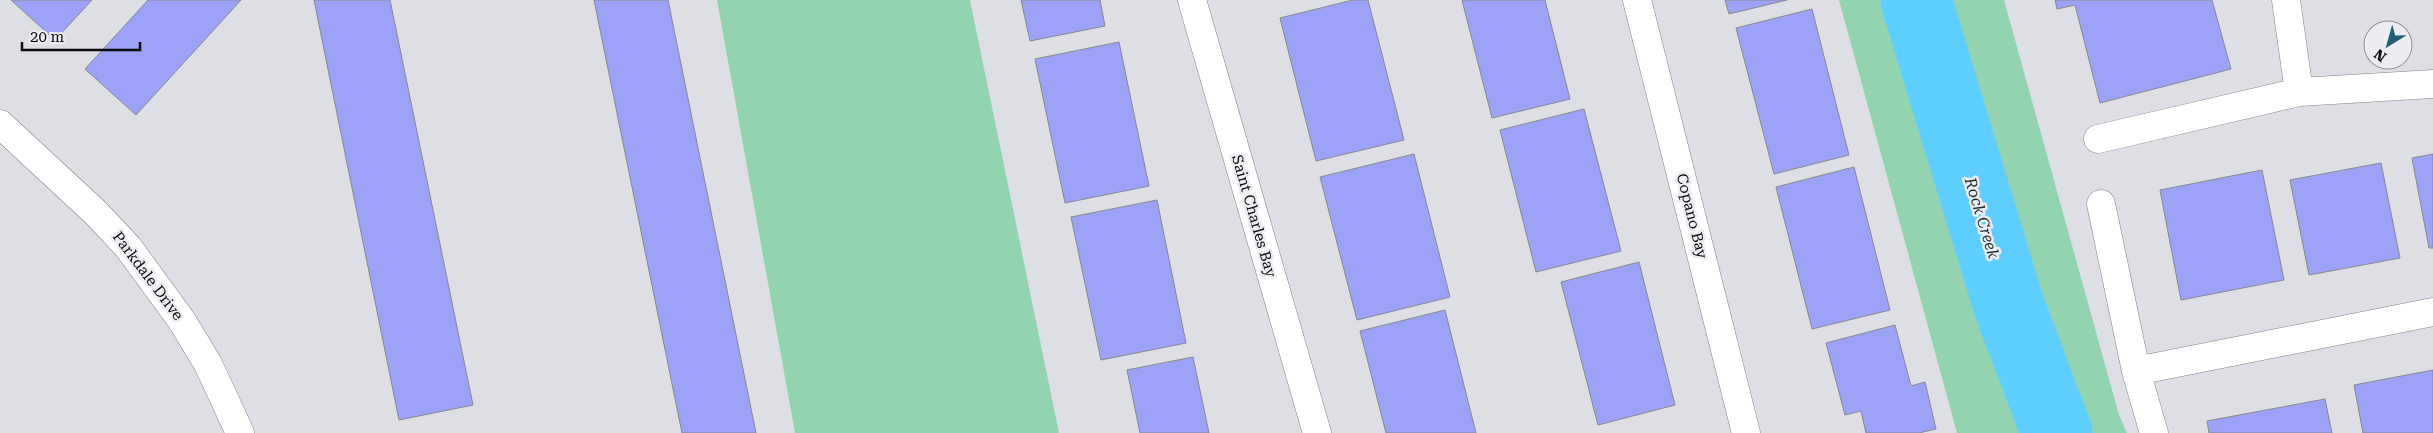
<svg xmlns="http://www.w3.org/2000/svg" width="2433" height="433" font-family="'Roboto Serif',serif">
<rect width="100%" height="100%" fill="#dedfe5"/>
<path fill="#92d4b0" d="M717,0H970L1059,433H795Z
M1839,0H2004L2119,415L2127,433H1957Z"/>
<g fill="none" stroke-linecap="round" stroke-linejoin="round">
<path stroke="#5dceff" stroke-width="71" d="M1916,0L2009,306L2057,433"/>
</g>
<path fill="#9ca2f7" stroke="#88898e" d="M11,0H92L55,40Z
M148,0H241L136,115L85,69Z
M314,0H390L473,405L399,420Z
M594,0H668L756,433H682Z
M1021,0H1100L1105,26L1030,41Z
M1353,0H1368L1404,140L1316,161L1280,18Z
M1462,0H1545L1570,99L1492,118Z
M1725,0H1787L1729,14Z
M2055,0H2212L2231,69L2100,103L2075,5L2057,9Z
M1812,9L1849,155L1774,174L1736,28Z
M1119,42L1149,186L1065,203L1035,59Z
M1584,109L1621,251L1536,272L1500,130Z
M1414,154L1450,297L1357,320L1320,177Z
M2433,154V248H2429L2412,158Z
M2381,163L2400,258L2309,275L2290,180Z
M1854,167L1890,310L1812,329L1776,187Z
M2262,170L2284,280L2181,300L2160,190Z
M1157,200L1186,343L1101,360L1071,217Z
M1639,262L1675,405L1598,425L1561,282Z
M1445,310L1476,433H1386L1360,331Z
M1895,325L1911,386L1925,382L1936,429L1919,433H1866L1861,411L1845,415L1826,343Z
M1193,357L1209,433H1140L1127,370Z
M2433,370V433H2363L2354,385Z
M2325,399L2332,433H2209L2207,421Z"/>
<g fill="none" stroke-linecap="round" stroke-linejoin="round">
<g stroke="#818286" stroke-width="29">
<path id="minor" d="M1192,0L1317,433
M1637,0L1746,433
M2286,0L2299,92L2433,84
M0,124L96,213L128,247L182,321L208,364L240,433
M2098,139L2299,92
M2101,204L2136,371
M2154,433L2136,371L2433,312"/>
</g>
<use href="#minor" stroke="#fff" stroke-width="28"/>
</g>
<g text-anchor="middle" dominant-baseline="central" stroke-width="5" stroke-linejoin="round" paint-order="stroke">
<g font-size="15" fill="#0b0b0d" stroke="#ececf2">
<text transform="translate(1254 216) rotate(74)">Saint Charles Bay</text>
<text transform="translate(1692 216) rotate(76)">Copano Bay</text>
<text transform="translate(148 276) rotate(53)">Parkdale Drive</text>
</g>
<g font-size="16" font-style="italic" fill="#1a2d36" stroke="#ececf2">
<text transform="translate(1982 218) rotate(73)">Rock Creek</text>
</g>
</g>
<g transform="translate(2388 45) rotate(217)"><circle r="24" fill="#ececf2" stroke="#929296"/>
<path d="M0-4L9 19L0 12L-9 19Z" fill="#225f76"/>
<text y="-8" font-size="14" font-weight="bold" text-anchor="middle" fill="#0b0b0d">N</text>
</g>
<path d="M22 42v8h118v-8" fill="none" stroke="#0b0b0d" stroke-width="2.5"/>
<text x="30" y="42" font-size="15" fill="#0b0b0d" stroke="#ececf2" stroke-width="4" paint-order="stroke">20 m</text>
</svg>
